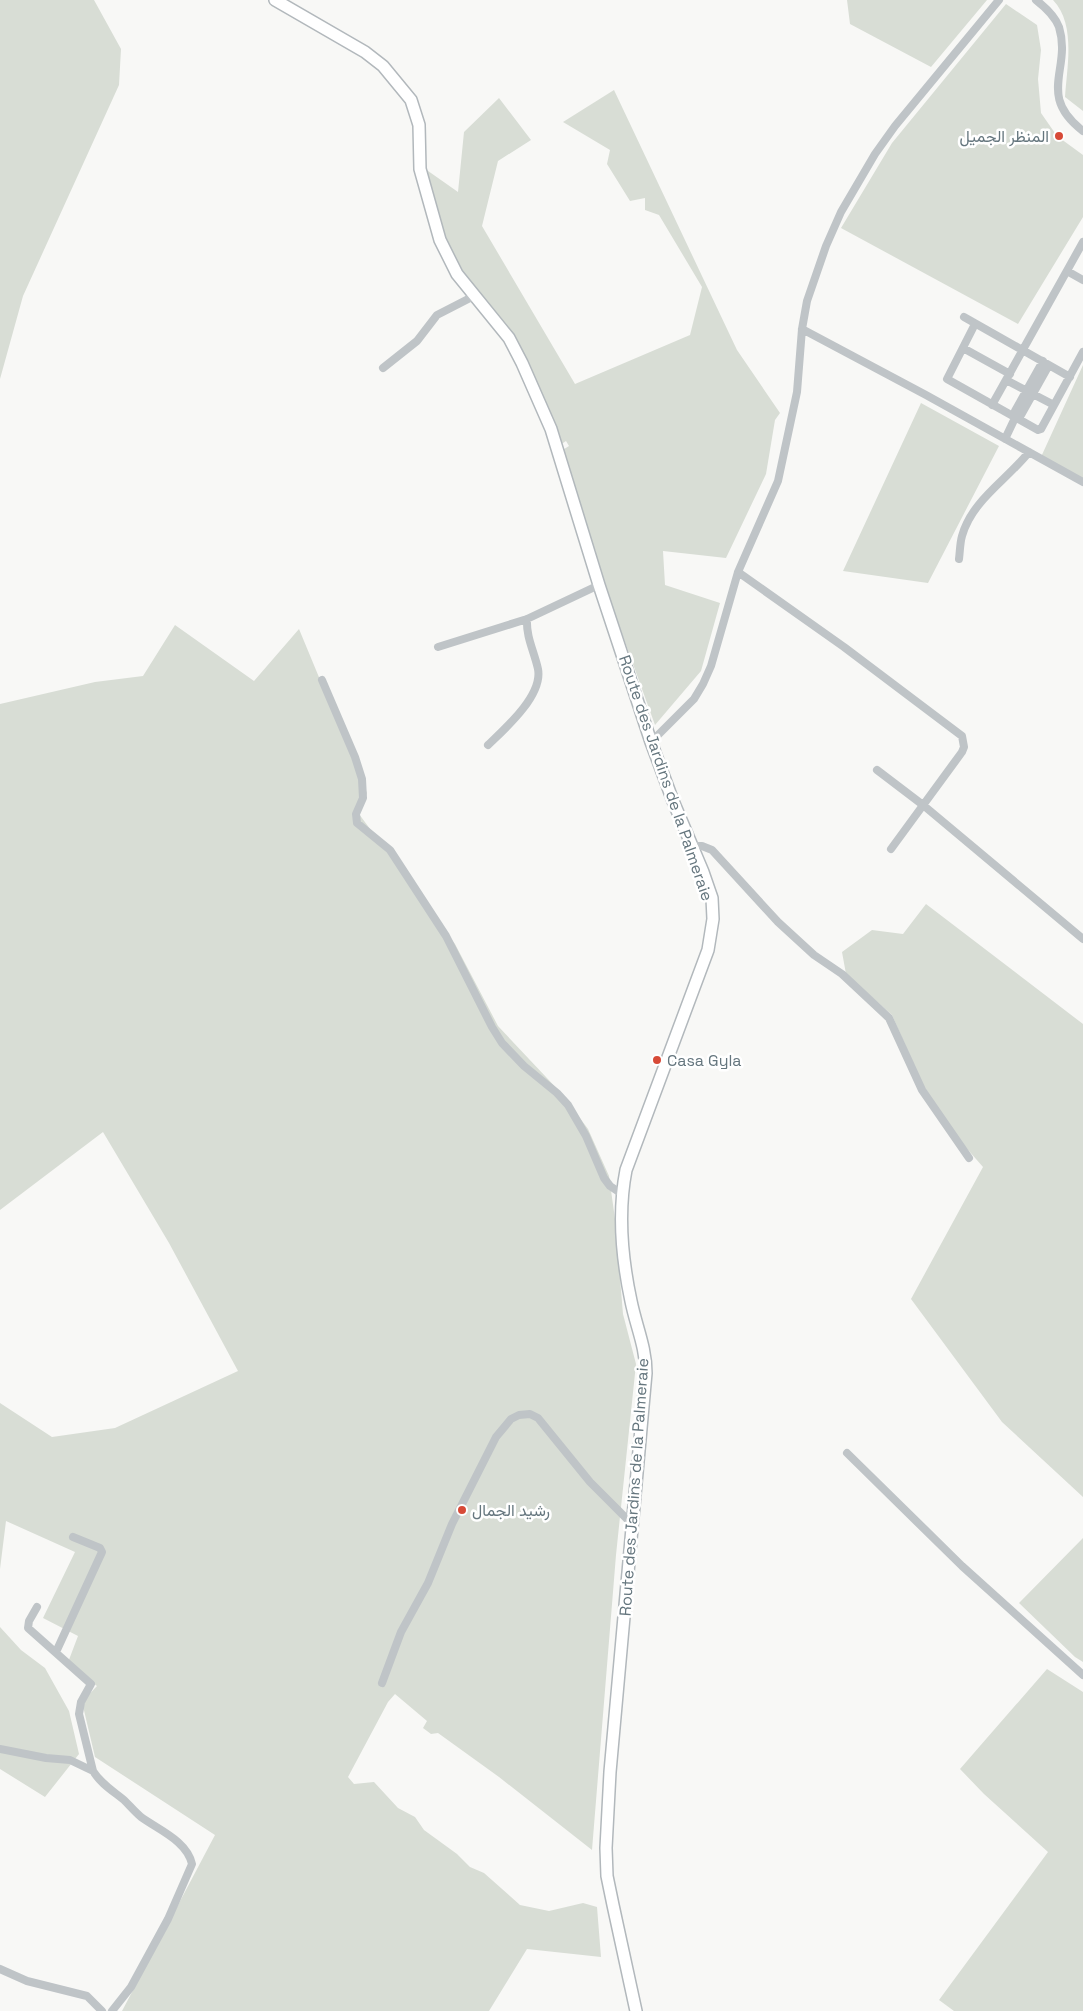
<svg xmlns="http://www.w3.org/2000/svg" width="1083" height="2011" font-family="'Space Grotesk',Vazirmatn,sans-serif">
<rect width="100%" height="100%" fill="#f8f8f6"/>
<path fill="#d8ddd5" d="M0,0H94L121,49L119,85L23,296L0,379Z
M847,0H987L931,67L850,24Z
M1053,0H1083V111L1065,97C1067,66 1076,24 1053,0Z
M1006,4L1037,25L1041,50L1038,79L1041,113L1057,136L1083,155V217L1018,324L841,228L892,143Z
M614,90L737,350L780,413L775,420L766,474L726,558L663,551L665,585L720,603L701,671L655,725L594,556L596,552L574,499L561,451L569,446L566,441L560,445L553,420L546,410L516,338L452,261L421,166L458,192L464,132L499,98L531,140L498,161L482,226L575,384L690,335L702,287L659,215L645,210V198L630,201L607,164L610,150L563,122Z
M1083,365V480L1041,457Z
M921,403L999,446L928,583L843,571Z
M175,625L254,681L299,629L367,793L359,814L455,944L498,1026L562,1094L588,1129L609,1176L615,1219L623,1314L636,1364L616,1555L592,1850L499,1777L438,1733L431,1734L423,1728L427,1721L395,1694L388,1702L348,1777L354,1784L374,1782L398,1808L415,1817L424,1830L457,1854L470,1867L484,1873L520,1905L549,1911L583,1903L597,1907L601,1957L527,1949L489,2011H122L215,1835L95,1757L82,1702L97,1686L67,1665L78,1636L43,1618L75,1552L6,1521L0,1569V1403L52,1437L115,1428L238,1371L169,1243L103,1132L0,1210V704L95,682L143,676Z
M926,904L1083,1024V1497L1002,1422L911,1299L983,1167L955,1135L923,1085L892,1015L846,974L842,952L872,930L903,934Z
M1083,1538V1662L1075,1657L1019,1603Z
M0,1627L21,1650L45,1668L69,1711L79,1754L45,1797L0,1769Z
M1047,1669L1083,1692V2011H954L939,2000L1048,1852L984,1794L960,1769Z"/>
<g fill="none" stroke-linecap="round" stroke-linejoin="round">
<g stroke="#b2b8bc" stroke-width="14">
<path id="secondary" d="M275,0L365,52L383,66L411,100L419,125L420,169L440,240L457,274L509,338L522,363L551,429L599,585L651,742L673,801L703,872L712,898L713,919L708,950L626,1170C618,1211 622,1259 631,1301C636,1326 646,1347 646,1373L610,1772L606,1848L607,1876L613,1905L636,2011"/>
</g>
<path stroke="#bfc4c7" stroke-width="8" d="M1036,0C1045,7 1055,16 1059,27C1072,69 1036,95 1083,131
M1067,271L1083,280
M964,317L1070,377
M975,324L947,379L1038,430L1041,429L1083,352
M802,329L926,395L1083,482
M963,348L1010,374
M383,368L417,341L437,315L474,296
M1006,380L1054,405
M992,405L1083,242
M1015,418L1021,415L1049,365
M1005,439L1015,418V411L1043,361
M959,559C960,551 960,543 962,536C972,500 1007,480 1029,452
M738,572L844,647L962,736L964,747L962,752L891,849
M438,647L527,619L599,585
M322,680L355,757L362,779L363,798L356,814L357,823L390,850L446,936L492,1027L502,1043L524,1066L557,1093L568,1105L586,1136L604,1178L610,1186L622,1194
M651,742L694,699L703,684L711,666L738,572L778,481L797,392L802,329L807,301L826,246L841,212L875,154L895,126L999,0
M488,745C506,728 543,695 538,669C534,651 526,637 527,619
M877,770L923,805L1083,939
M692,846H702L712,850L778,922L814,955L842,974L889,1018L922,1090L969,1158
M847,1453L962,1566L1083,1675
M37,1607L29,1621L28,1628L91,1684L81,1702L79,1714L93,1771C101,1784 113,1791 124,1800C130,1806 135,1812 141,1817C159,1830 187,1841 192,1864L168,1919L131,1987L112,2011
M56,1652L102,1552L100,1548L73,1537
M382,1683L401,1632L428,1583L452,1524L496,1437L511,1419L519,1415L530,1414L538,1418L590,1482L632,1524
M0,1749L46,1758L70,1760L93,1771
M0,1969L27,1981L87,1996L102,2011"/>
<use href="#secondary" stroke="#fff" stroke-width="11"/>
</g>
<g fill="#d74a37" stroke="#fff" stroke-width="2">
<circle cx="1059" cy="136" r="5"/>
<circle cx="657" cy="1060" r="5"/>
<circle cx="462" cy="1510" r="5"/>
</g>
<g text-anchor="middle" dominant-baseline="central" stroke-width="5" stroke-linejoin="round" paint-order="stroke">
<g font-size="16" fill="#65767e" stroke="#fff" text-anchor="start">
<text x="1049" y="136" text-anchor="end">المنظر الجميل</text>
<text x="667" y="1060">Casa Gyla</text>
<text x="472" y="1510">رشيد الجمال</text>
</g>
<g font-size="16" fill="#65767e" stroke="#fff">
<text transform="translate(666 778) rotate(71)">Route des Jardins de la Palmeraie</text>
<text transform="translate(634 1487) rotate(-86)">Route des Jardins de la Palmeraie</text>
</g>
</g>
</svg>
